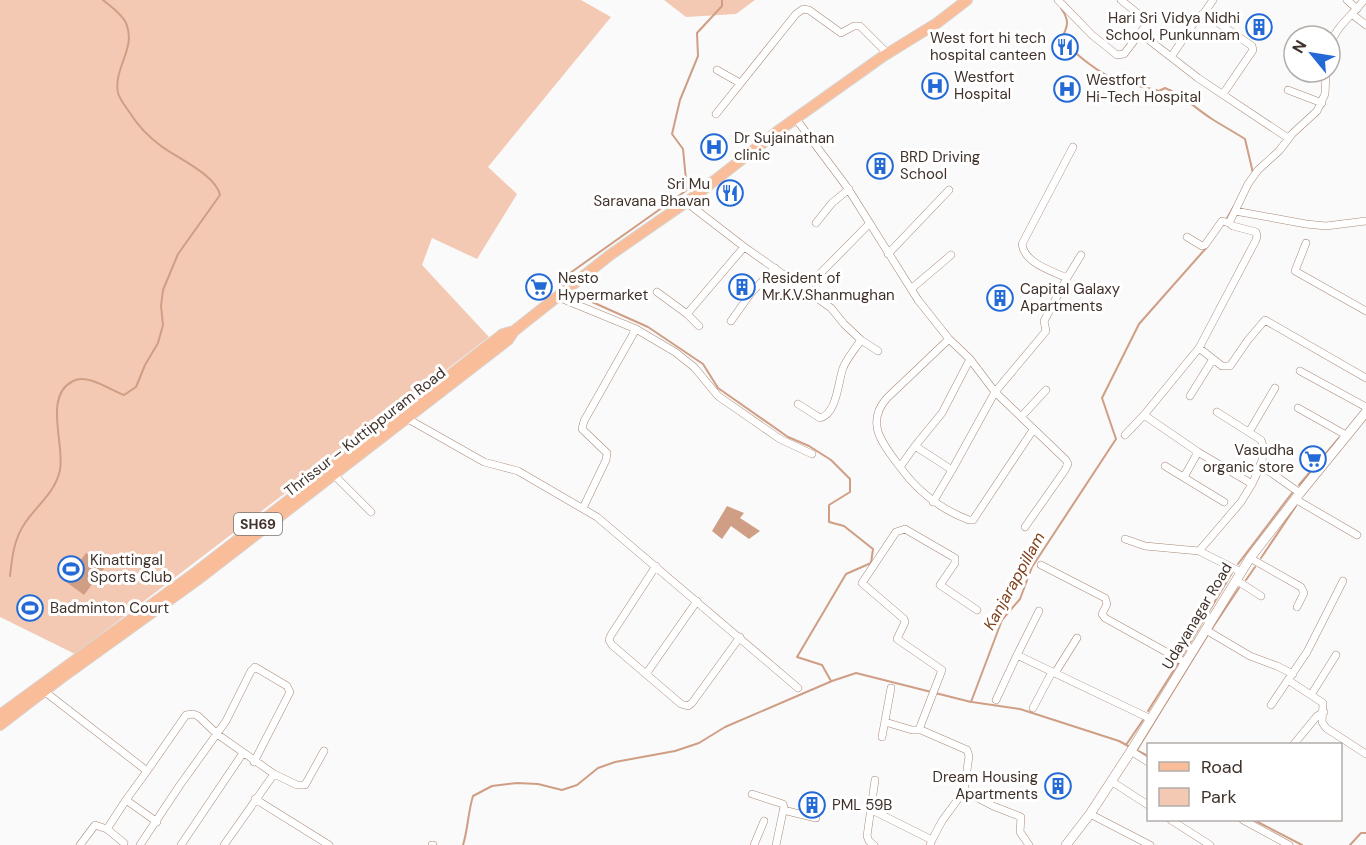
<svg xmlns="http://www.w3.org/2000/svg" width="1366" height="845" font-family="'DM Sans',sans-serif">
<rect width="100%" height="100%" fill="#fafafa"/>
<path fill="#f3c9b3" d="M0,0H581L611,17L488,167L517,194L477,259L432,238L422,265L489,337L75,654L0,617Z
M664,0H755L736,14L686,17Z"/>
<path fill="#cf9e84" d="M727,506L744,513L740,518L760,531L749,539L731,526L722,539L712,531Z
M86,553L105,567L84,595L65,581Z"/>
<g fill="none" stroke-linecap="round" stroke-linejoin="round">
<path stroke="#cf9e84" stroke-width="2" d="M1061,8C1070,21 1068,26 1061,40C1078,55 1095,71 1116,80C1129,85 1145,87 1159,91L1165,88C1183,95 1196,109 1212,119C1223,126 1234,132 1245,139L1253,173
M1226,220L1234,206
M567,282L563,278L687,190L683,149L672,134L680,100L698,56L697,33L722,6V0
M575,291L581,297L648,327L703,364L718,388L788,437L809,446L831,460L850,479V492L829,505V522L844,526L873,549L871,563L846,574L797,657L822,665L831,681
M1299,485L1339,438
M1261,558L1296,506
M1238,564L1292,493
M10,576C12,557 14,539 25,523C37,505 55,493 60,470C65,444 43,396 73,381C87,373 110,390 124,395L136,387L145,365L158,343L163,325L161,306L163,290L178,254L220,195C216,175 177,158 161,146C149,137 138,126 130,113C126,107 120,100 118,93C113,68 137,48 126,23C122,14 110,6 103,0
M1246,580L1255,567
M1181,658L1232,573
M972,702L1020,709L1119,741L1130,747
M1148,711L1179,662
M1126,745L1143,720
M1137,750L1209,633L1239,588
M1138,751L1148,756
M1254,820L1302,845
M463,845C468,829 468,812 473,796L492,786L517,783L538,784L562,790L577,785L598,768L615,762L675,751L699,743L725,727L832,681L856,673L971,702L1002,620L1020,599L1032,567L1116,439L1102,398L1139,324L1207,247
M1350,845L1361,833H1366"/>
<g stroke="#a98876" stroke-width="8">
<path id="minor" d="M1058,0L1092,35L1117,55L1124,54L1140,33L1198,78L1288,138
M1121,0L1148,22L1140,33
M1347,0L1357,9
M1204,13L1213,0
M1353,15L1366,25
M1330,46C1335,27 1352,16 1364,0
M1171,57L1198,17L1204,13L1252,46L1253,50L1223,94
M717,70L740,83
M1288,90L1322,103
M716,114L796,14L803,9L809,10L841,33L854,26H860L888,54
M796,119L847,187L918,300L949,339L970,359L995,392L952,470L915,446L942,413L970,359
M686,202L743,246L831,308L844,324L861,340C855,349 847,358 843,368C838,382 837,414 820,418L798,404
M1235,211L1248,184L1258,170L1279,151L1292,134L1317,111L1325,94L1326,72
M816,223L832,203L849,189
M1187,237L1202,246L1205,245L1222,221L1229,223
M1306,243L1295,271L1366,311
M888,254L949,190
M1067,278L1081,255
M805,289L869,224
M911,289L951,255
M657,292L687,314L744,247
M558,297L636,329L675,352L694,367L718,396L780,439L812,454
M687,314L699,326
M731,321L751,293L775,268
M861,340L878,351
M1199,348L1222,366H1230L1248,340L1265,320L1366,378
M1300,371L1366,407
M1190,396L1213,359
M1298,408L1346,435
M1217,412L1261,440C1268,454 1258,471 1252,484L1198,452L1144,415L1199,348L1256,240L1257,236L1256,232L1233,226L1229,223L1235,211L1306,224L1326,226L1366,221
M1021,417L1046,390
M408,419L484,462L518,471L597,517L798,688
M1249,432L1275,388
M1125,435L1144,415
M915,446L900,467C918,492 940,509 969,520H973L1033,430
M1260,465L1300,493
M1165,466L1224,502
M900,467C884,445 864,424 887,398L949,339
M334,475L371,512
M1184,477L1198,452
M1295,499L1357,535
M933,502L952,470
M583,508L606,460L607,453L582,429L584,421L636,329
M1025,527L1065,470L1068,464L1066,460L995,392L1046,331L1044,321L1067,278C1052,271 1024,263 1022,244L1073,147
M1125,539L1145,546L1199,551L1241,572
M1199,551L1241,502L1252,484
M1250,558L1301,587L1304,593L1297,607
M1041,565L1105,598L1107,604L1102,614L1105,618L1186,663
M656,566L611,635L609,640L612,645L681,704L688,706L692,703L740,637
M1236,580L1261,596
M977,610L940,585L955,563V558L905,529L896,532L862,583L904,619L905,622L897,639L942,670L920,727L921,730L967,750L969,756L964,791L993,806L1021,817L1020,832L1029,845
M1206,630L1250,656L1277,666L1293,674
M1017,655L1039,611
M1055,673L1077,638
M646,674L697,601
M1288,680L1323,703L1322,722L1326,728L1366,754
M44,691L147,771L186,715L193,714L198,716L217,734L274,774L224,845
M1311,695L1336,655
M996,700L1017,655L1151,719
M1271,705L1307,652L1343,581
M1033,708L1052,672
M885,722L912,730H921
M882,737L891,688
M1294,744L1317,716L1324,712
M1131,751L1148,762
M147,771L126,800L157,822
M274,774L297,785H305L324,751
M1111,781L1148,805
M752,794L783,804L784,807L776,845
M255,799L329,845
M783,810L816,818
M872,810L932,840L930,845
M1090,814L1150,845
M1171,820L1210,845
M1243,820L1289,845
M107,829L126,800
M932,840L942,821L964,791
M80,845L95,825L107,829L124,843
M140,845L180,785L226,721L251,671L255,667L287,686L290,692L254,762
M181,845L243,753
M432,845H433
M754,845L764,821
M874,845L869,841L867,836L875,780"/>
</g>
<g stroke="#a98876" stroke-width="10">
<path id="tertiary" d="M1066,845L1090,814L1131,751L1250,558L1300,493L1366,412"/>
</g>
<g stroke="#d9d6d4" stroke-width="12">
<path id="primary" d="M0,715L196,572L503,334L514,331
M0,725L60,679L196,581L508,340L514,331L610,255L695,196L778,131L882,57L937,23L967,0"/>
</g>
<use href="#minor" stroke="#fff" stroke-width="7"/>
<use href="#tertiary" stroke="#fff" stroke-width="9"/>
<use href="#primary" stroke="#f9bd9a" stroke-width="10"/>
</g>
<defs>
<g id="building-ring" transform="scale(1.35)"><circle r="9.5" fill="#fff" stroke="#236ad6" stroke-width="1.5"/><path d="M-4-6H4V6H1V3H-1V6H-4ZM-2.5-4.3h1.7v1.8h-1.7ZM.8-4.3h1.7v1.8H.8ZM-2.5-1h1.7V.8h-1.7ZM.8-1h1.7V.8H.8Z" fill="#236ad6"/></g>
<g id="restaurant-ring" transform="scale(1.35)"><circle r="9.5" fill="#fff" stroke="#236ad6" stroke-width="1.5"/><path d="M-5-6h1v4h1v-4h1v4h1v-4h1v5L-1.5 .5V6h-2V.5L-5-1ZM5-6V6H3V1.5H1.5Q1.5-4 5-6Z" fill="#236ad6"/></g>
<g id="hospital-ring" transform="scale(1.35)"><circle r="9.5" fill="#fff" stroke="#236ad6" stroke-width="1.5"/><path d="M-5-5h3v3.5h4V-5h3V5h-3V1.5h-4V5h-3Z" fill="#236ad6"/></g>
<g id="supermarket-ring" transform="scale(1.35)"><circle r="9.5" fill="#fff" stroke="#236ad6" stroke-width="1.5"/><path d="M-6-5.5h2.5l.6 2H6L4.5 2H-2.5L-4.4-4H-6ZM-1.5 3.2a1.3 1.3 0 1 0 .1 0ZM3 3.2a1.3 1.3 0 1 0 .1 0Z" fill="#236ad6"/></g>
<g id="stadium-ring" transform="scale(1.35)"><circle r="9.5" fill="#fff" stroke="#236ad6" stroke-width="1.5"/><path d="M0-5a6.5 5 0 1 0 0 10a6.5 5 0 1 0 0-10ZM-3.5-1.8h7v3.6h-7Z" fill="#236ad6"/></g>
</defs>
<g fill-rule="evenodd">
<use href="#building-ring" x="1259" y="27"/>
<use href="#restaurant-ring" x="1065" y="47"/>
<use href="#hospital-ring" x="935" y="86"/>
<use href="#hospital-ring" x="1067" y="89"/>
<use href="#hospital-ring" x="714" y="147"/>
<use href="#building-ring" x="880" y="166"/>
<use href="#restaurant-ring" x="730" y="193"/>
<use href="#supermarket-ring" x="539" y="287"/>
<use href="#building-ring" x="742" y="287"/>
<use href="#building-ring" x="1000" y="298"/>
<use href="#supermarket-ring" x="1313" y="459"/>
<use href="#stadium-ring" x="71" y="569"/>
<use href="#stadium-ring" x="30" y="608"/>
<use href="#building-ring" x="1058" y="786"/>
<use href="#building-ring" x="812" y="805"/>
</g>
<g text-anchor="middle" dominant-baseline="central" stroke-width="6" stroke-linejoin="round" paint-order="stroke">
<rect fill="#fff" stroke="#79706a" stroke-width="1.5" x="234" y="513" width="48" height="22" rx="4.5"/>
<g font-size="14" font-weight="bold" fill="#40322a">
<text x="258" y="524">SH69</text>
</g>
<g font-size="15" fill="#40322a" stroke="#fff" text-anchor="start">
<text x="1240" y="18" text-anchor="end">Hari Sri Vidya Nidhi<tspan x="1240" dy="17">School, Punkunnam</tspan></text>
<text x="1046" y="38" text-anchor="end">West fort hi tech<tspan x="1046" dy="17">hospital canteen</tspan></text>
<text x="954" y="77">Westfort<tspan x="954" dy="17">Hospital</tspan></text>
<text x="1086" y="80">Westfort<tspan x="1086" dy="17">Hi-Tech Hospital</tspan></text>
<text x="734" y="138">Dr Sujainathan<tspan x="734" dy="17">clinic</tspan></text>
<text x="900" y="157">BRD Driving<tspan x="900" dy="17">School</tspan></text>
<text x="710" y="184" text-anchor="end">Sri Mu<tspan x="710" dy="17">Saravana Bhavan</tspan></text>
<text x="558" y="278">Nesto<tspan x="558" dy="17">Hypermarket</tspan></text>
<text x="762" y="278">Resident of<tspan x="762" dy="17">Mr.K.V.Shanmughan</tspan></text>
<text x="1020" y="289">Capital Galaxy<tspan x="1020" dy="17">Apartments</tspan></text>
<text x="1294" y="450" text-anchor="end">Vasudha<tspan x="1294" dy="17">organic store</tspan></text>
<text x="90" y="560">Kinattingal<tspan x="90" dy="17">Sports Club</tspan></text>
<text x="50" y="608">Badminton Court</text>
<text x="1038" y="777" text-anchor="end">Dream Housing<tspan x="1038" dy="17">Apartments</tspan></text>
<text x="832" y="805">PML 59B</text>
</g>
<g font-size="15" fill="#40322a" stroke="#fff">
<text transform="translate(365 432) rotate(-38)">Thrissur – Kuttippuram Road</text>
<text transform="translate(1197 616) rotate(-59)">Udayanagar Road</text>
</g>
<g font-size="16" font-style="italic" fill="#81431d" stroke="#fff">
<text transform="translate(1014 581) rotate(-61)">Kanjarappillam</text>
</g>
</g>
<rect x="1147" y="743" width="195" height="78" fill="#ffffff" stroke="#b3adaa" stroke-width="1.5"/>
<rect x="1159" y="762" width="30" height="9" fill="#f9bd9a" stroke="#b3adaa" stroke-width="1.5"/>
<text x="1201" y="773" font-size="18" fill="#40322a">Road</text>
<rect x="1159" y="788" width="30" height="18" fill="#f3c9b3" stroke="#b3adaa" stroke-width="1.5"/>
<text x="1201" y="803" font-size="18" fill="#40322a">Park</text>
<g transform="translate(1312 54) rotate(300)"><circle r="28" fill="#ffffff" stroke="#b3adaa" stroke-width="1.5"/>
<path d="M0-4.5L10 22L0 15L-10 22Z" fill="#236ad6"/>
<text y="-9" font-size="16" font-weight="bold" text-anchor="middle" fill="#40322a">N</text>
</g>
</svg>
